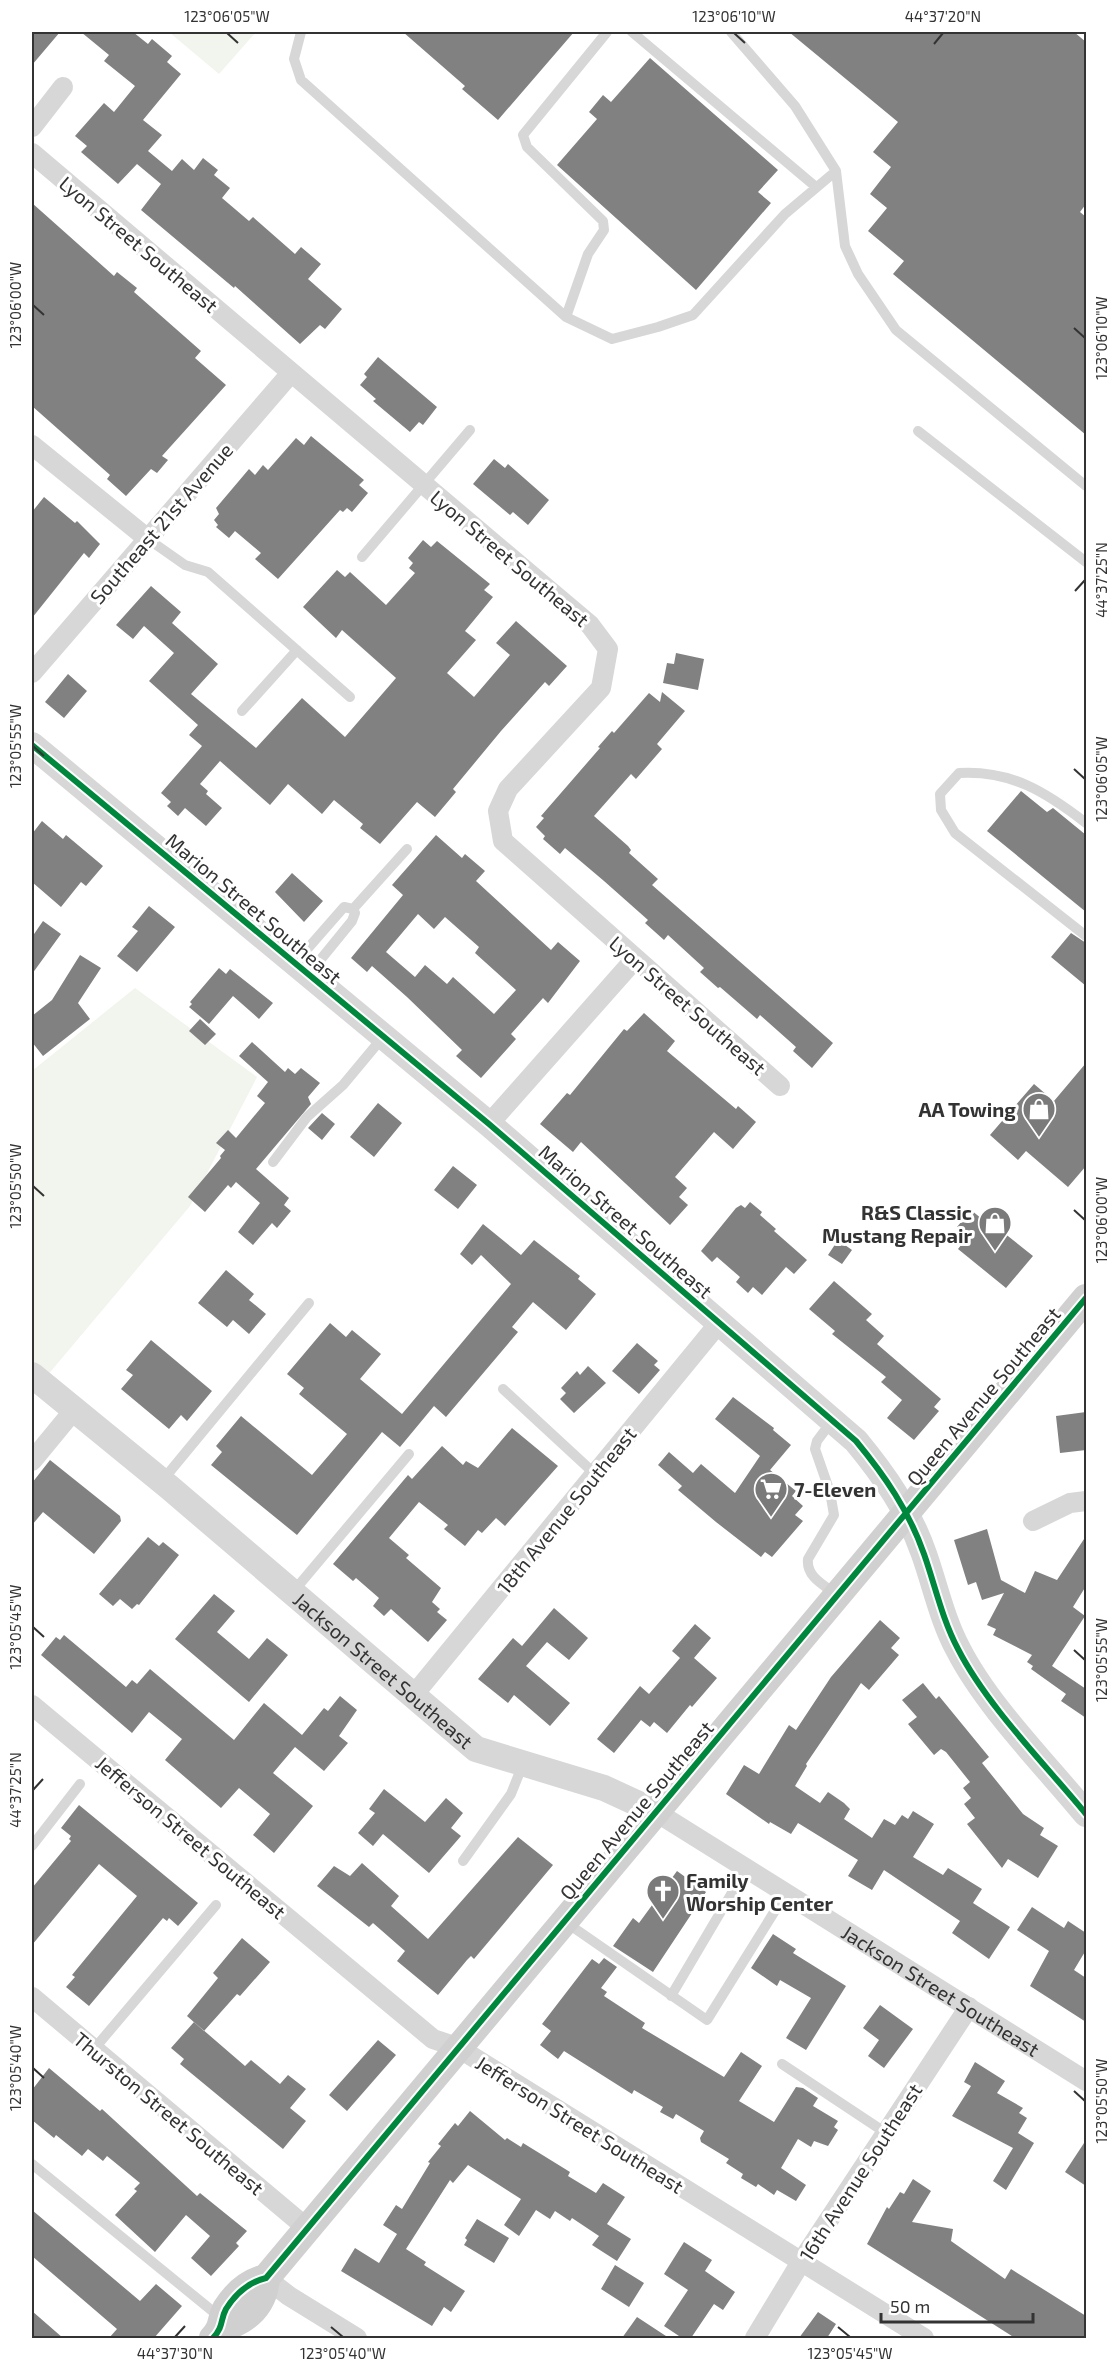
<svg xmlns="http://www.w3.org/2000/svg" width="1118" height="2370" font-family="'Exo 2',sans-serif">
<rect width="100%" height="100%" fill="#fff"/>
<path fill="#f1f5ed" d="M169,32H256L219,74Z
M135,988L257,1077L190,1206L46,1377L32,1363V1071Z"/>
<path fill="#818181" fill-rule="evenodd" d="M32,32H60L32,65Z
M81,32H133L148,44L152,39L172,56L167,62L181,74L143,120L162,135L148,151L172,171L182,159L194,170L203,158L218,170L214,175L230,188L222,198L249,221L253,217L295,254L301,247L321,264L308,279L342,309L325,329L320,325L300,344L235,286L234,288L141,210L161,184L137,164L118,184L81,152L87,146L75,136L104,103L114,112L135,86L104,61L109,55Z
M403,32H574L498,120L462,89L465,86Z
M789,32H1074L1086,42V204L1080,212L1086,217V435L893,274L904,261L868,231L887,208L870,194L891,167L873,152L898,122Z
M650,58L778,170L758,192L771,203L696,290L557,165L597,119L589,112L603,95L611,102Z
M32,203L114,276L117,272L137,288L134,292L201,351L195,358L226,385L162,456L168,460L157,473L151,469L126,496L107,479L110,475L32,406Z
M378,357L437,407L423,425L419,422L410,432L373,401L376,399L360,385L367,377L364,374Z
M311,436L364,480L359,485L368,493L352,512L347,508L343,512L340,510L278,579L255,559L261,553L235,531L229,538L216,527L218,525L214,520L219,514L216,508L249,469L255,475L263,465L268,470L296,438L304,445Z
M494,459L505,468L508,464L549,500L528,525L513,512L510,515L473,484Z
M44,497L75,523L77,521L100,544L89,558L84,553L32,618V512Z
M423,540L431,547L437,541L490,584L484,590L493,597L465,631L476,640L447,673L474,697L510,655L496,643L516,621L567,666L549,686L545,682L501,731L453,789L456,792L435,817L417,802L380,844L360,828L363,824L334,800L322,814L288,784L270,805L220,761L200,784L208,791L206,794L222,808L206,826L185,808L178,816L167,806L171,802L161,793L202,746L189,735L198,725L149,681L174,653L144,626L133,639L116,625L151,586L181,612L172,623L218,664L191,694L256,748L302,698L345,737L396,678L342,630L336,638L303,607L337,570L345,577L350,572L386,605L415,573L409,568L413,563L408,558Z
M676,653L704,659L698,690L663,683L667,663L674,664Z
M68,674L87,691L64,718L45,702Z
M662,692L685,711L657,744L662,749L636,779L631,774L594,816L628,846L631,850L629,853L658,879L652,885L833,1043L812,1068L793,1051L796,1047L760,1015L757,1019L720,987L718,988L700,972L704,968L668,935L664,940L645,923L648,920L604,881L565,848L560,854L543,839L545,836L536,827L544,818L541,816L600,748L598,747L612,731L614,733L649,693L660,702Z
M1021,791L1047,812L1053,808L1086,835V912L987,831Z
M42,821L63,839L66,835L103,866L86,886L81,882L61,907L32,882V834Z
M436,835L462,858L465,854L485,871L476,881L551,950L558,942L580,961L548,1003L543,998L511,1034L516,1039L481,1078L456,1056L462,1050L407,997L372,966L367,972L351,958L403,895L392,885ZM418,914L434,929L445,917L479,947L475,953L516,990L494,1014L453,977L447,984L425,965L415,977L386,952Z
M292,873L323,901L304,922L275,892Z
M149,906L175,927L137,972L117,956L138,931L132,927Z
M43,921L61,934L32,974V937Z
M1071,933L1086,943V986L1051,957Z
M80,955L101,968L78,1003L90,1019L43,1056L32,1042V1016L52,1000Z
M219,968L226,974L230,969L273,1003L259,1019L233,996L209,1024L189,1007L192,1004L190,1002Z
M644,1013L675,1041L667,1051L736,1109L738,1106L756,1122L733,1149L714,1132L675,1177L687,1188L679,1197L688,1205L670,1225L581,1142L573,1152L540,1124L567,1093L570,1095L624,1029L627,1031Z
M200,1019L216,1034L205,1045L189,1031Z
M252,1042L285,1072L288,1068L295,1074L301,1068L320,1083L308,1097L311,1104L256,1169L289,1198L284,1205L291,1211L277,1228L272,1223L253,1245L238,1232L260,1203L236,1182L231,1188L228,1185L205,1212L188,1197L221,1158L220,1156L225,1150L216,1143L228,1130L236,1138L265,1103L257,1096L268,1082L239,1056Z
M1086,1063V1166L1068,1187L1026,1151L1018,1160L990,1135L1034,1084L1054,1101Z
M378,1103L402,1123L374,1157L350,1137Z
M322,1113L335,1124L322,1140L308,1128Z
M453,1166L477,1185L458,1209L434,1190Z
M750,1202L762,1212L760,1215L776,1229L774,1231L807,1260L794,1274L786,1267L762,1295L753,1287L748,1293L736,1282L740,1277L717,1257L712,1262L701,1251L736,1208L741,1205L745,1208Z
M971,1210L982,1219L984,1217L1033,1256L1006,1288L958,1249L968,1236L957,1227Z
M483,1224L521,1255L534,1240L580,1276L578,1279L596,1294L566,1330L533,1302L512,1327L518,1332L446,1417L434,1406L400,1447L382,1432L297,1535L211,1465L222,1452L216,1446L241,1416L312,1475L347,1434L299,1394L304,1388L287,1374L330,1323L346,1337L352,1330L381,1354L360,1379L402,1414L511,1284L481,1255L472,1265L460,1254Z
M838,1240L852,1250L842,1264L828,1255Z
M226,1270L254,1294L249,1300L266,1314L249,1334L233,1320L227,1327L198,1303Z
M834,1281L872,1314L866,1320L884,1336L877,1344L941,1399L934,1407L939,1411L914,1440L887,1418L902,1400L881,1382L886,1377L832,1334L835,1331L809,1309Z
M151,1340L212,1391L187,1421L181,1415L169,1429L121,1389L133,1375L126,1370Z
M637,1343L658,1361L654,1365L660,1370L639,1394L612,1371Z
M588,1366L606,1383L574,1413L560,1399L566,1393L561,1388L577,1371L580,1375Z
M733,1397L774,1428L773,1430L791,1445L770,1470L796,1491L792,1496L803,1506L795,1515L803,1521L772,1557L765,1552L761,1557L716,1522L678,1490L682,1486L658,1465L669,1452L693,1473L701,1464L735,1493L760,1456L715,1419Z
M1086,1412V1450L1060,1453L1056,1416Z
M512,1428L558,1466L505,1526L496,1518L482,1533L478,1530L465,1546L444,1529L448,1525L419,1502L389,1538L409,1555L406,1558L441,1588L432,1602L440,1609L437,1612L447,1620L428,1642L391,1609L384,1616L373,1606L379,1598L356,1578L353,1581L333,1564L408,1475L412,1479L442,1446L463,1465L466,1461L478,1468Z
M50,1460L120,1516L121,1521L94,1554L43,1512L32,1525V1483Z
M987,1529L1001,1580L1025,1593L1035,1571L1057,1580L1086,1536V1586L1073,1607L1085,1616L1052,1666L1086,1689V1718L1061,1701L1066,1694L1031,1669L1033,1666L1027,1662L1032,1655L993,1635L996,1629L987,1625L1004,1593L982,1600L976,1582L968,1585L954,1540Z
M148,1537L159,1546L163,1542L179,1555L139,1605L137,1604L132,1609L120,1599L113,1606L99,1594Z
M214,1594L235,1611L217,1632L249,1659L267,1638L288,1655L249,1702L175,1639Z
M554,1608L588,1638L569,1660L547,1642L526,1666L570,1703L550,1726L514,1695L508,1703L478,1679L513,1638L522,1646Z
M880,1620L900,1638L891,1648L899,1655L869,1690L861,1683L806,1764L807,1766L795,1786L820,1803L828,1792L844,1803L850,1809L844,1819L872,1838L884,1819L895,1825L902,1815L908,1819L913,1811L934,1824L913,1857L943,1875L948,1868L982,1889L973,1903L1010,1927L989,1959L952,1933L960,1921L884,1870L872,1890L848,1876L858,1860L798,1823L791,1834L770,1822L769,1824L726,1794L744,1765L759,1774L789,1725L796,1730L831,1677Z
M695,1624L711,1638L694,1658L717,1678L692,1707L690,1705L667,1733L654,1722L650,1727L641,1720L614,1753L597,1739L640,1686L649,1694L680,1658L672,1651Z
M64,1635L126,1687L132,1680L137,1684L150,1669L234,1740L264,1703L302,1735L324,1708L328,1711L340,1696L357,1710L339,1736L348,1743L324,1771L295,1747L273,1773L313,1806L274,1853L253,1835L270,1814L239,1788L221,1808L165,1760L182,1739L149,1712L132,1733L41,1655L56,1637L60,1640Z
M923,1683L936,1699L939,1696L989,1757L982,1763L1023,1814L1044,1828L1040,1835L1058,1846L1038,1878L1008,1859L1002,1868L967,1824L975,1818L964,1804L971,1798L963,1788L970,1782L946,1752L941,1749L934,1755L908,1724L917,1717L902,1700Z
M384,1789L425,1822L446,1798L463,1813L451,1828L461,1836L429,1873L383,1834L373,1846L358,1833L375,1813L369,1809Z
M79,1805L198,1903L178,1926L169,1918L167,1921L163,1918L89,2006L66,1987L75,1977L72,1975L137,1896L99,1864L32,1945V1888L71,1841L69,1839L71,1836L61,1828Z
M518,1837L553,1865L474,1959L471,1956L467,1960L438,1995L397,1961L405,1951L373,1923L369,1927L317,1886L334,1866L350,1876L362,1863L399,1896L391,1906L428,1939Z
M677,1871L706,1892L653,1972L613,1946L633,1918L639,1923Z
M1032,1907L1064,1928L1068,1921L1086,1933V1950L1074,1970L1086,1978V2022L1030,1986L1049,1951L1017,1930Z
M773,1934L796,1949L793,1953L846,1986L806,2050L786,2038L811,1998L780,1980L777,1986L751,1968Z
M242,1938L270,1962L240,1996L237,1994L204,2031L187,2016L218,1978L213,1973Z
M604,1958L617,1967L601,1988L607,1992L604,1996L645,2023L642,2028L724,2077L741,2052L762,2066L739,2101L774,2122L796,2087L803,2088L818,2098L813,2106L838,2121L834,2127L838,2130L828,2146L814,2141L811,2147L798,2139L781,2168L806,2185L796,2201L777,2190L774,2195L758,2184L756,2187L741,2178L743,2174L726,2163L729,2159L701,2142L700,2138L704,2131L676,2114L673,2119L660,2112L663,2107L634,2090L632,2094L564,2051L558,2059L540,2045L551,2031L542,2024L592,1959L599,1964Z
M880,2005L913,2029L884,2068L868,2056L879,2040L863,2028Z
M194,2022L245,2066L251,2060L280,2084L288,2075L306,2089L290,2108L306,2121L283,2149L180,2064L184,2059L171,2048Z
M378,2040L396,2055L347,2111L329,2095Z
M975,2062L1005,2081L997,2093L1023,2108L1019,2113L1027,2118L1018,2133L1034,2143L1006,2190L993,2181L1013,2148L952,2116L971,2086L964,2082Z
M49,2068L100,2111L102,2109L197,2196L200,2193L247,2231L236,2243L239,2246L211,2276L191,2258L210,2236L186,2215L155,2252L115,2215L137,2191L134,2189L140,2183L107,2156L103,2161L88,2149L82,2156L56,2135L54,2138L32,2120V2090Z
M470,2111L505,2140L507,2138L521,2147L523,2143L570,2172L568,2176L596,2193L603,2183L625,2197L607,2224L631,2239L617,2261L592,2245L599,2236L572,2218L570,2221L555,2211L550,2219L536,2210L519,2236L504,2225L521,2199L468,2165L453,2183L450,2180L406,2249L426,2262L424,2265L465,2291L451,2312L444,2307L432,2326L341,2271L355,2248L379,2263L397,2234L383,2225L396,2205L402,2209L430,2163L428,2162L441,2146L438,2144L455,2123L458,2126Z
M1086,2140V2186L1065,2172Z
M913,2179L931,2191L912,2222L953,2229L951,2241L1005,2279L1011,2269L1086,2316V2338H1015L867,2244L887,2207L889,2209L900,2192L904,2194Z
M32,2210L140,2301L156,2284L182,2306L154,2338H109L117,2329L32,2256Z
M477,2219L509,2238L494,2263L464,2245L467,2240L465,2238Z
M684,2242L712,2260L705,2271L735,2292L723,2310L714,2304L691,2338H682L664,2326L688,2290L664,2274Z
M615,2265L644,2283L629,2307L601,2289Z
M32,2311L63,2338H32Z
M818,2312L836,2324L827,2338H799Z
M637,2317L669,2338H622Z"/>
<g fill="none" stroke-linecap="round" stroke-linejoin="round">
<path stroke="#d7d7d7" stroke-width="10" d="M301,32L294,59L301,80L566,317L612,339L658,327L693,315L785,214L836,171
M632,32L816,187
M731,32L795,106L836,171L845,246L858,274L896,330L1086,486
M566,317L588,254L604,230L603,221L527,147L523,135L607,32
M918,431L1086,562
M148,539L185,565L208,572L350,697
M362,557L470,430
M242,711L297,650
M1086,823C1046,792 1011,770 959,773L940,794L941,810L955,833L1086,936
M353,909L407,849
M295,963L344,907L353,909L355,913L352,921L308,975
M273,1162L307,1117L343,1085L383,1037
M503,1389L595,1474
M832,1421L817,1441L815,1449L830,1492L834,1515L808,1559C806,1577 824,1585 837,1595
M162,1481L309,1303
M293,1592L409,1454
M32,1846L80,1784
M463,1861L511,1794L523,1764
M564,1921L707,2020L786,1893
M671,1996L746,1869
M94,2049L216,1905
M782,2064L886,2133
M32,2164L221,2318"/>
<g stroke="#d7d7d7" stroke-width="20">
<path d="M32,127L63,87"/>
<path d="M32,153L590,625L608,649L601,688L508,789L498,811L503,841L780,1086"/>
<path d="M32,445L148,539"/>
<path d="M32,673L291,373"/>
<path d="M489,1124L635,959"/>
<path d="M32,1461L74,1410"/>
<path d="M1033,1521L1070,1503L1086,1501"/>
<path d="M412,1697L719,1323"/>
<path d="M32,1705L433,2039L457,2047L924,2338"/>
<path id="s1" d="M656,1812L1086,2081"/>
<path d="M32,1997L308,2229"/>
<path d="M266,2278L289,2296L357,2338"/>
<path d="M755,2338L801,2262L969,2007"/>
</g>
<g stroke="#d7d7d7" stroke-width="26">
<path d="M32,745L489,1124L856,1441C885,1476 909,1511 924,1554C935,1585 942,1619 958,1649C987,1706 1045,1764 1086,1814"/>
<path id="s2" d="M32,1375L169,1487L476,1749L604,1788L656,1812"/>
</g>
<path stroke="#d0d0d0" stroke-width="28" d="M222,2328C248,2320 264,2305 266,2278
M213,2338C224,2326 220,2320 226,2309C236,2293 249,2282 266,2278L1086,1298"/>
<g stroke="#fff" stroke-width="10">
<path id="cycleway" d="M32,745L489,1124L856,1441C885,1476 909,1511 924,1554C935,1585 942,1619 958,1649C987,1706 1045,1764 1086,1814
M213,2338C224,2326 220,2320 226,2309C236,2293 249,2282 266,2278L1086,1298"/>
</g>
<use href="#cycleway" stroke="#00873e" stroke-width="6"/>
</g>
<path fill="none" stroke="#333" stroke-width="2" d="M227,33L238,43M734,33L745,43M934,44L943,33M33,305L44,315M1074,328L1085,338M1075,591L1085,580M33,746L44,756M1074,769L1085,779M33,1186L44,1196M1074,1210L1085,1220M33,1627L44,1637M1074,1650L1085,1660M33,1790L43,1779M33,2068L44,2078M1074,2091L1085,2101M331,2327L343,2337M838,2327L850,2337M175,2337L185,2326"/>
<defs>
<g id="shop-pin" transform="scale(1.725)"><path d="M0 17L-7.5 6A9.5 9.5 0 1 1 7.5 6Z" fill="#7a7a7a" stroke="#fff"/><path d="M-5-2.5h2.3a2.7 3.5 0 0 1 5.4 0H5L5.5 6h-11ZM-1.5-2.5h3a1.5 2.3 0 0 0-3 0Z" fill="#fff"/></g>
<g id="supermarket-pin" transform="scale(1.725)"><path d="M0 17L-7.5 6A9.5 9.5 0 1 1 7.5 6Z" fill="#7a7a7a" stroke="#fff"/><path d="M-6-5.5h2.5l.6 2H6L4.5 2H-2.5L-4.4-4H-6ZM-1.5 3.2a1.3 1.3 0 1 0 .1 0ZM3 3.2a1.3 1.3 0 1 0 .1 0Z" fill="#fff"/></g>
<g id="church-pin" transform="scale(1.725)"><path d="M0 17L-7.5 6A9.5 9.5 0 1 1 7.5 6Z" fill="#7a7a7a" stroke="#fff"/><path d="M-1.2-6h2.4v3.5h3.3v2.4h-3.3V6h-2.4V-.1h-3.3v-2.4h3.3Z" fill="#fff"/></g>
</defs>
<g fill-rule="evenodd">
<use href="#shop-pin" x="1039" y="1109"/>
<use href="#shop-pin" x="995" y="1223"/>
<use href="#supermarket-pin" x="771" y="1489"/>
<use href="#church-pin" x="663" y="1891"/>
</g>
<g text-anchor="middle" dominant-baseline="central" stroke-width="6" stroke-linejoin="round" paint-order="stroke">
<g font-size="20" fill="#333" stroke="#fff">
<text transform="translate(139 244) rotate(40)">Lyon Street Southeast</text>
<text transform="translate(161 523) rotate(-49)">Southeast 21st Avenue</text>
<text transform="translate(510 558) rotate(40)">Lyon Street Southeast</text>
<text transform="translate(254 908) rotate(40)">Marion Street Southeast</text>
<text transform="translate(688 1005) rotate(41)">Lyon Street Southeast</text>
<text transform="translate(626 1221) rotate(41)">Marion Street Southeast</text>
<text transform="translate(983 1396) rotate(-50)">Queen Avenue Southeast</text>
<text transform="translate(566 1510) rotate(-51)">18th Avenue Southeast</text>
<text stroke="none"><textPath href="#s2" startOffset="459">Jackson Street Southeast</textPath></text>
<text transform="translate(636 1810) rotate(-50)">Queen Avenue Southeast</text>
<text transform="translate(191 1837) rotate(40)">Jefferson Street Southeast</text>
<text stroke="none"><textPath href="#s1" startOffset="336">Jackson Street Southeast</textPath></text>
<text transform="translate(169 2113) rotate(40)">Thurston Street Southeast</text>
<text transform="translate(580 2124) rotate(32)">Jefferson Street Southeast</text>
<text transform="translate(860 2172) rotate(-57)">16th Avenue Southeast</text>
</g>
<g font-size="20" font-weight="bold" fill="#333" stroke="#fff" text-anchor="end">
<text x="1016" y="1109">AA Towing</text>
<text x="972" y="1212">R&amp;S Classic<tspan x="972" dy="23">Mustang Repair</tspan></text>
<text x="794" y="1489" text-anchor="start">7-Eleven</text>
<text x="686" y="1880" text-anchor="start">Family<tspan x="686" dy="23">Worship Center</tspan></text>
</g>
</g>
<rect width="1118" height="2370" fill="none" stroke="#ffffff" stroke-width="66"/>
<path d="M881 2313v9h152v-9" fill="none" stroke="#333333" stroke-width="3"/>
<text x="890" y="2313" font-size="18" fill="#333333" stroke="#ffffff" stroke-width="4.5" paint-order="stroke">50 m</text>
<rect x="33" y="33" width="1052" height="2304" fill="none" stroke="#333" stroke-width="2"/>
<g font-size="15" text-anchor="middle" fill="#333">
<text x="227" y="22">123°06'05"W</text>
<text x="734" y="22">123°06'10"W</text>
<text x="943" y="22">44°37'20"N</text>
<text transform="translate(16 305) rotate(-90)" y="5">123°06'00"W</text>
<text transform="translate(1102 338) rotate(-90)" y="5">123°06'10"W</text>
<text transform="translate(1102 580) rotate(-90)" y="5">44°37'25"N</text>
<text transform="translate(16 746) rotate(-90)" y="5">123°05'55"W</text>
<text transform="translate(1102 779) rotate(-90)" y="5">123°06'05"W</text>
<text transform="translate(16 1186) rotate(-90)" y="5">123°05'50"W</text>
<text transform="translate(1102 1220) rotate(-90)" y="5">123°06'00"W</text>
<text transform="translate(16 1627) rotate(-90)" y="5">123°05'45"W</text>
<text transform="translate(1102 1660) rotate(-90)" y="5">123°05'55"W</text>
<text transform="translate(16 1790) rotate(-90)" y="5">44°37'25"N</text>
<text transform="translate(16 2068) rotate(-90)" y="5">123°05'40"W</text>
<text transform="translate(1102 2101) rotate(-90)" y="5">123°05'50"W</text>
<text x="175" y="2359">44°37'30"N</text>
<text x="343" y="2359">123°05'40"W</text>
<text x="850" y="2359">123°05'45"W</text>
</g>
</svg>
